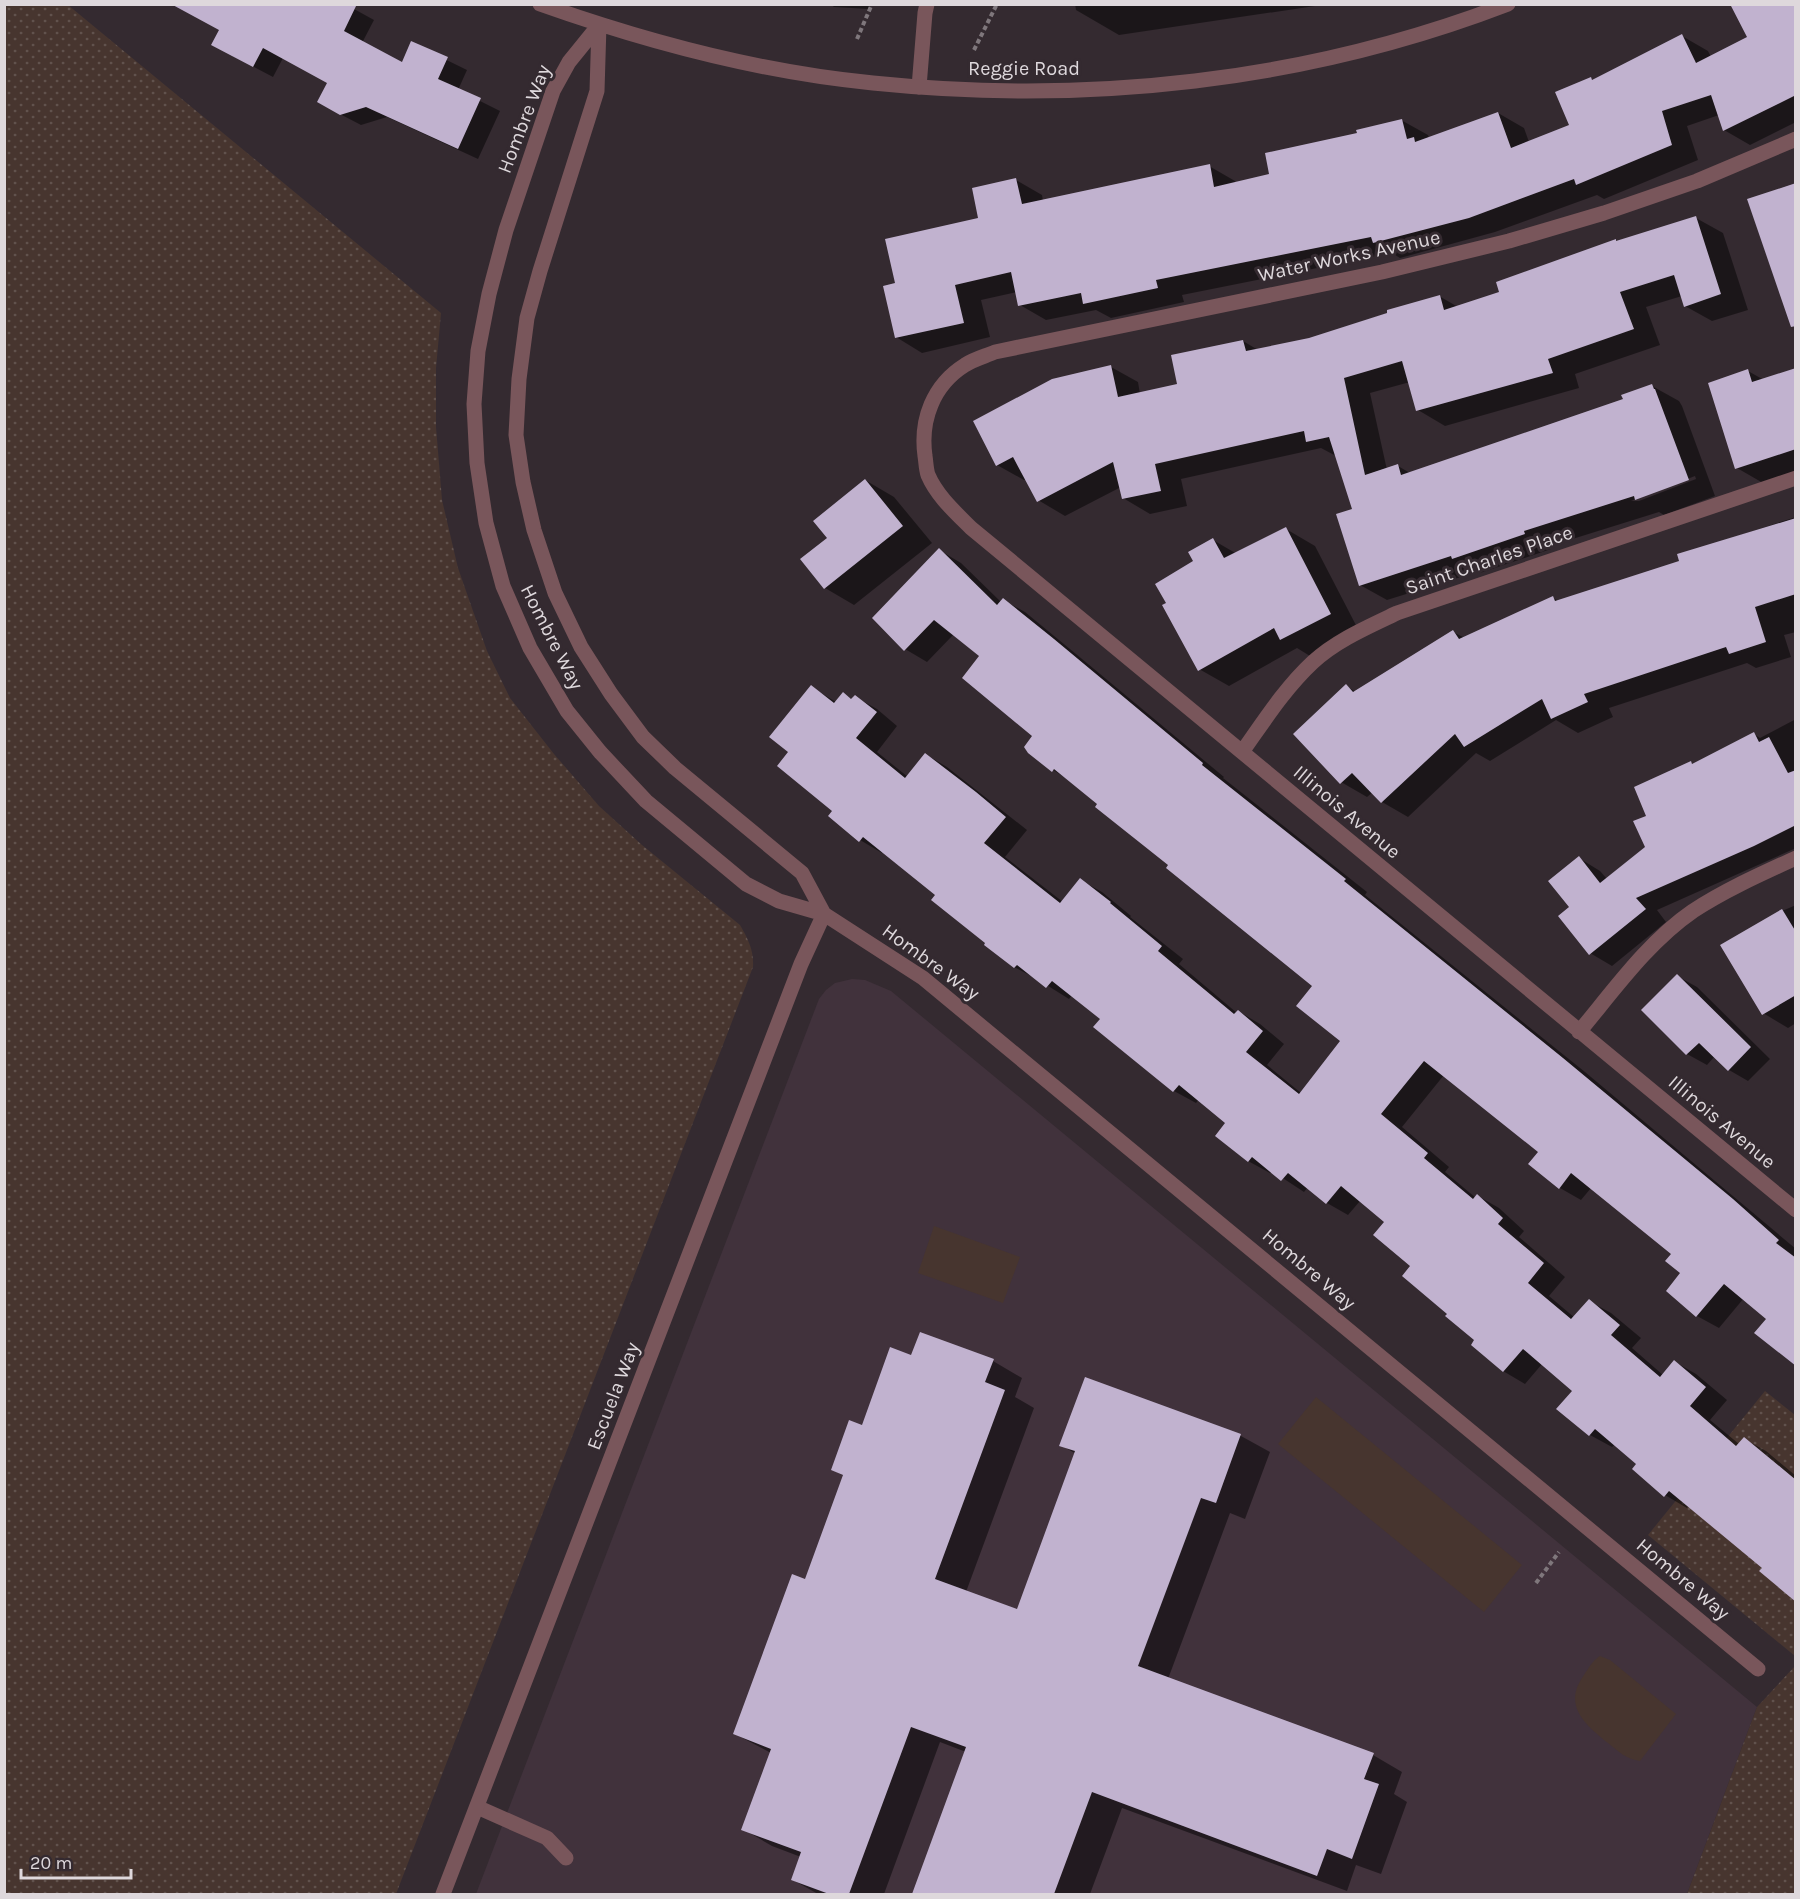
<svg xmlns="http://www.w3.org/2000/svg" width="1800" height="1899" font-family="Karla,sans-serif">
<defs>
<pattern id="grass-dots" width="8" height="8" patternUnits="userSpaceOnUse" patternTransform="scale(1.5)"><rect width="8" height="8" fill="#47352f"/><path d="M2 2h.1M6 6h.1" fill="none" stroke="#61524d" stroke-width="1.8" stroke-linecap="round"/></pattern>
</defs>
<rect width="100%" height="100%" fill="#342a30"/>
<path fill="#41323c" d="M852,979L865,980L891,991L1757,1707L1687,1894H476L819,999L826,990L835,983Z"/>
<path fill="url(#grass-dots)" d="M68,5L441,313L436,368V427L442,500L458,568L487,651L510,698L554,754L599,806L642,845L740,925C748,939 754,950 753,967L396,1894H5L4,5Z
M1765,1391L1795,1415V1656L1648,1535Z
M1795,1666V1894H1687L1757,1707Z"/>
<path fill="#47352f" d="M934,1226L1020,1257L1003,1303L918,1273Z
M1316,1397L1522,1565L1484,1612L1278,1444Z
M1600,1656L1610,1660L1676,1714L1640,1761C1626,1759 1619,1752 1608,1743C1587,1726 1563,1707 1582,1678C1588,1669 1592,1661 1600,1656Z"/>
<path fill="#0007" fill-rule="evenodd" d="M345,4L374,20L362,43L402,64L412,43L467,70L458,90L500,111L478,159L387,117L361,125L338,113L329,83L283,58L273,77L233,56Z
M830,4H869V9L834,7Z
M1075,4H1316L1315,6L1119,35L1076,10Z
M1796,4V122L1750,145L1724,130L1719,115L1687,126L1698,160L1604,199L1597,195L1495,232L1400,258L1392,253L1182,295L1184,302L1111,318L1096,310L1046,320L1020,305L1017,292L981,300L990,337L922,353L896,337L897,284L980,219L1016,180L1042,195L1043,201L1209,166L1235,181L1236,183L1271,176L1359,134L1401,120L1428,135L1429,139L1498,113L1524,128L1529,142L1571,126L1591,79L1594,81L1682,36L1708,51L1711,57L1749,37Z
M1696,218L1723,233L1748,310L1712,321L1685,306L1682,296L1646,307L1660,345L1575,374L1579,388L1445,426L1418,410L1410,382L1370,393L1387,470L1398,466L1410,473L1624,400L1652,386L1679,401L1682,406L1715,496L1664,515L1659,512L1550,546L1551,549L1480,573L1477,572L1387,600L1360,585L1353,510L1336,456L1321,448L1181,479L1187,506L1150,514L1123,498L1121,487L1065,516L1038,500L1027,479L1024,480L997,465L1111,367L1138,382L1140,394L1179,385L1243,341L1258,350L1309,339L1439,296L1458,307L1501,293L1618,242ZM1695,476L1696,479L1639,501H1631Z
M1796,370V472L1763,483L1737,468L1748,371L1764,380Z
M865,480L894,497L932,543L854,605L825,588L829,538Z
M1796,517V632L1784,635L1791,657L1756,668L1747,663L1609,708L1613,717L1578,733L1556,720L1490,761L1476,753L1408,817L1382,802L1373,792L1367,797L1341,782L1346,686L1356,692L1453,632L1465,638L1553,598L1559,601L1681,561L1679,555Z
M1286,529L1315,546L1359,631L1310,656L1297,648L1229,686L1199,669L1168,604L1213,540L1237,554Z
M939,550L961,563L1001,602L1003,600L1025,612L1076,654L1224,777L1223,778L1367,892L1365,895L1585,1072L1796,1249V1362L1768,1319L1744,1298L1719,1328L1697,1316L1682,1273L1673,1254L1591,1188L1581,1200L1560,1188L1540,1152L1444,1075L1402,1127L1449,1167L1445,1172L1476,1198L1478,1196L1499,1208L1524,1231L1519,1237L1565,1277L1549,1296L1575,1318L1589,1301L1611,1313L1641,1338L1632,1348L1663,1375L1675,1362L1696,1374L1727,1400L1710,1420L1739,1444L1744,1439L1766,1451L1796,1476V1598L1764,1568L1689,1505L1687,1508L1665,1495L1638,1464L1615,1444L1612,1447L1590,1435L1574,1391L1542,1364L1525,1384L1503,1371L1476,1340L1449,1313L1413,1266L1386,1222L1360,1201L1348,1215L1327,1203L1308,1187L1304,1192L1272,1171L1270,1173L1248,1161L1227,1122L1199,1099L1196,1103L1174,1091L1096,1027L1102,1019L1072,995L1069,999L1037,979L1014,967L937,895L883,851L882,853L860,840L830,816L835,811L791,751L811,687L836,702L843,694L852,700L855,697L877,709L897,726L877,752L908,777L925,754L947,767L1027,830L1005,857L1063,902L1080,880L1102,892L1131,916L1130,917L1183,959L1179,964L1237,1013L1238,1011L1260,1024L1284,1044L1267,1065L1301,1093L1342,1041L1314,986L1071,781L1053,770L1035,736L981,655L954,634L927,662L905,649Z
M1796,719V848L1657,910L1666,922L1612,966L1590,953L1571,907L1579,858L1600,871L1607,879L1647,847L1648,817L1691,763L1694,765L1754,734L1760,738Z
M1796,905V1023L1788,1028L1763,1013L1775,914Z
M1677,976L1697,987L1770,1059L1748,1081L1729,1070L1715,1056L1707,1065L1687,1054Z
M912,1357L993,1361L1022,1378L1015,1397L1034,1408L966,1592L1018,1611L1076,1454L1061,1445L1086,1379L1241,1436L1270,1452L1245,1519L1230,1513L1168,1679L1373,1755L1402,1772L1394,1794L1407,1802L1381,1874L1356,1865L1347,1891L1122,1808L1090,1894H923L915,1890L966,1752L940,1742L884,1894H818L793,1880L801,1857L772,1846L743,1829L771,1753L735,1734L806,1581L844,1476L833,1470Z"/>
<path fill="#c1b2cf" d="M171,4H357L344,31L402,62L411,41L448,57L438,79L481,98L458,149L366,107L340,115L317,102L327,83L263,48L253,67L211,45L219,30Z
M1730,4H1796V95L1723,131L1711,95L1662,111L1672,145L1576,185L1574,179L1469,218L1373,243L1371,237L1156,280L1158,288L1083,304L1081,293L1018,306L1011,272L955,285L964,323L895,338L883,286L895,283L885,239L978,218L972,188L1016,178L1022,204L1210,164L1214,187L1269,174L1265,153L1357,133L1356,130L1402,119L1407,139L1414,137L1415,142L1498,112L1511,148L1569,125L1555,92L1591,77L1592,80L1682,34L1696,63L1747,37Z
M1796,183V326L1791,327L1747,199Z
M1696,216L1721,294L1684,307L1674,275L1620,292L1634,329L1548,359L1553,373L1416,411L1402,361L1344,378L1365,475L1398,464L1401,475L1623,399L1621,395L1652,384L1654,389H1655L1689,480L1635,500L1634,496L1524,531L1525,534L1452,559L1451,556L1359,586L1336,514L1352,509L1329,437L1306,442L1304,431L1155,464L1161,491L1122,499L1113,462L1037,502L1013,457L996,466L973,421L1052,379L1111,365L1118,397L1177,384L1171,355L1243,340L1246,351L1309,338L1387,313V310L1440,295L1444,310L1499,292L1496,282L1616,239V241Z
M1796,368V449L1735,469L1708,383L1748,369L1752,382Z
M865,479L903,526L824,589L800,559L827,538L813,521Z
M1796,518V594L1755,607L1766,642L1729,654L1726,647L1584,694L1588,702L1551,719L1542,699L1464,747L1455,734L1381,803L1352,773L1340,784L1293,734L1346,684L1353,692L1453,630L1459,639L1553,596L1555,601L1679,561L1677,554Z
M1286,527L1331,614L1280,640L1274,628L1198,671L1162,605L1166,603L1155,584L1193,561L1188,552L1213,538L1224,558Z
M939,548L997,605L1003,598L1054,639L1203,763L1202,765L1346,879L1344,881L1563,1058L1733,1199L1779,1240L1776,1243L1796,1258V1366L1754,1333L1766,1319L1724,1284L1696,1317L1666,1291L1680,1273L1665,1261L1671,1254L1571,1173L1559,1189L1528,1164L1538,1152L1424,1061L1381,1114L1428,1153L1424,1158L1473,1199L1477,1194L1503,1218L1498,1224L1544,1263L1528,1283L1571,1319L1589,1299L1620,1325L1611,1335L1660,1377L1674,1360L1706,1387L1690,1406L1736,1446L1744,1437L1796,1480V1602L1759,1571L1762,1568L1669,1491L1664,1497L1632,1469L1636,1464L1595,1429L1589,1436L1556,1409L1572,1391L1523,1349L1503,1372L1471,1345L1474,1340L1445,1316L1447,1314L1402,1276L1410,1266L1373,1235L1384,1222L1341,1186L1326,1204L1288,1173L1281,1181L1252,1157L1248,1162L1215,1136L1225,1123L1179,1085L1173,1092L1093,1027L1100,1019L1052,981L1046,988L1017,965L1014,968L984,945L985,943L931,900L935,895L863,837L859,842L828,816L832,811L777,766L788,752L769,737L811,685L834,703L843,692L851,699L855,695L877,712L856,738L905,778L925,753L976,792L1006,817L984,843L1060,903L1080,878L1111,902L1110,903L1162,946L1158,951L1234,1014L1238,1010L1263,1031L1246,1052L1299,1094L1340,1041L1296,1006L1312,986L1166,868L1168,865L1095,807L1097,804L1054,769L1052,772L1028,753L1024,747L1032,736L962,678L979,656L934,620L904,651L872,618Z
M1754,732L1759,742L1769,737L1788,773L1796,770V825L1754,846L1636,898L1646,909L1589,955L1558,916L1569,907L1548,881L1579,856L1600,883L1645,847L1633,821L1646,816L1634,787L1691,761L1692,764Z
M1782,909L1796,932V995L1762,1015L1720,945Z
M1677,974L1751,1047L1728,1071L1699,1043L1686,1055L1641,1010Z
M920,1332L994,1359L985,1382L1005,1390L935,1579L1017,1609L1075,1451L1059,1446L1085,1377L1241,1434L1216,1503L1201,1498L1138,1666L1374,1753L1364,1779L1379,1784L1352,1859L1327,1849L1317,1876L1092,1792L1054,1894H912L966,1747L911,1727L849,1894H829L791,1880L801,1852L741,1830L771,1749L733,1734L792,1574L805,1579L843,1475L831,1470L849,1420L862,1425L890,1347L911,1355Z"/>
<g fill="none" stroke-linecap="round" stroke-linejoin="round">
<path stroke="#7f777c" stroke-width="4" stroke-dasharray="4.5 3" stroke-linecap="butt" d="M857,39L872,4
M974,50L997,4
M1536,1583L1559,1552"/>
<path stroke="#79565b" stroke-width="15" d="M919,87L925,13L927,4
M1796,139L1697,181L1604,213L1509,241L1382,272L995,352C986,356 974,359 965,365C933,385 920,420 925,456C926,462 926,469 928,475C937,496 955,512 971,528L1796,1210
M1242,752C1264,721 1285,688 1313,662C1337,640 1368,627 1397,613L1796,478
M1579,1032C1614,990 1648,942 1693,911C1725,890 1761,874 1796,858
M477,1807L547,1838L566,1858"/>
<path stroke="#79565b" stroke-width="15" d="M540,4C647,42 759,72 873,83C1088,105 1305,82 1508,4
M599,25L569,62L553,91L506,230L489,294L478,351L474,404L477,463L486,523L503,586L530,648L567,711L600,752L646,801L746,884L779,901L824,914L923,978L1758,1669
M599,25L597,91L540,271L527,318L519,379L516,435L523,482L534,530L555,593L581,647L611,694L643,737L675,768L802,873L824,914
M443,1894L801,964L824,914"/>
</g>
<g text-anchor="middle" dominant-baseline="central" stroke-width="6" stroke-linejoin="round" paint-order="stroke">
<g font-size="20" fill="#ded8dc" stroke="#342a30">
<text x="1024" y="68">Reggie Road</text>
<text transform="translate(524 119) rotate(-69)">Hombre Way</text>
<text transform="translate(1349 256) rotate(-12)">Water Works Avenue</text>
<text transform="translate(1489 560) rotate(-19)">Saint Charles Place</text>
<text transform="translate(552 637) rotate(63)">Hombre Way</text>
<text transform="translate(1347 812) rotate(40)">Illinois Avenue</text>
<text transform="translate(931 962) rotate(36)">Hombre Way</text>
<text transform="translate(1722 1122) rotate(40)">Illinois Avenue</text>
<text transform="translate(1309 1269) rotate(40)">Hombre Way</text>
<text transform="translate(613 1396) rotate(-69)">Escuela Way</text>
<text transform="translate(1683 1579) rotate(40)">Hombre Way</text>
</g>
</g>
<rect width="1800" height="1899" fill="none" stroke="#ded8dc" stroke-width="12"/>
<path d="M21 1869v9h110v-9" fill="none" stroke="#ded8dc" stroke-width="3"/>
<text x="30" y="1869" font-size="18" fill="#ded8dc" stroke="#342a30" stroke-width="4.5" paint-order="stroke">20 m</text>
</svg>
